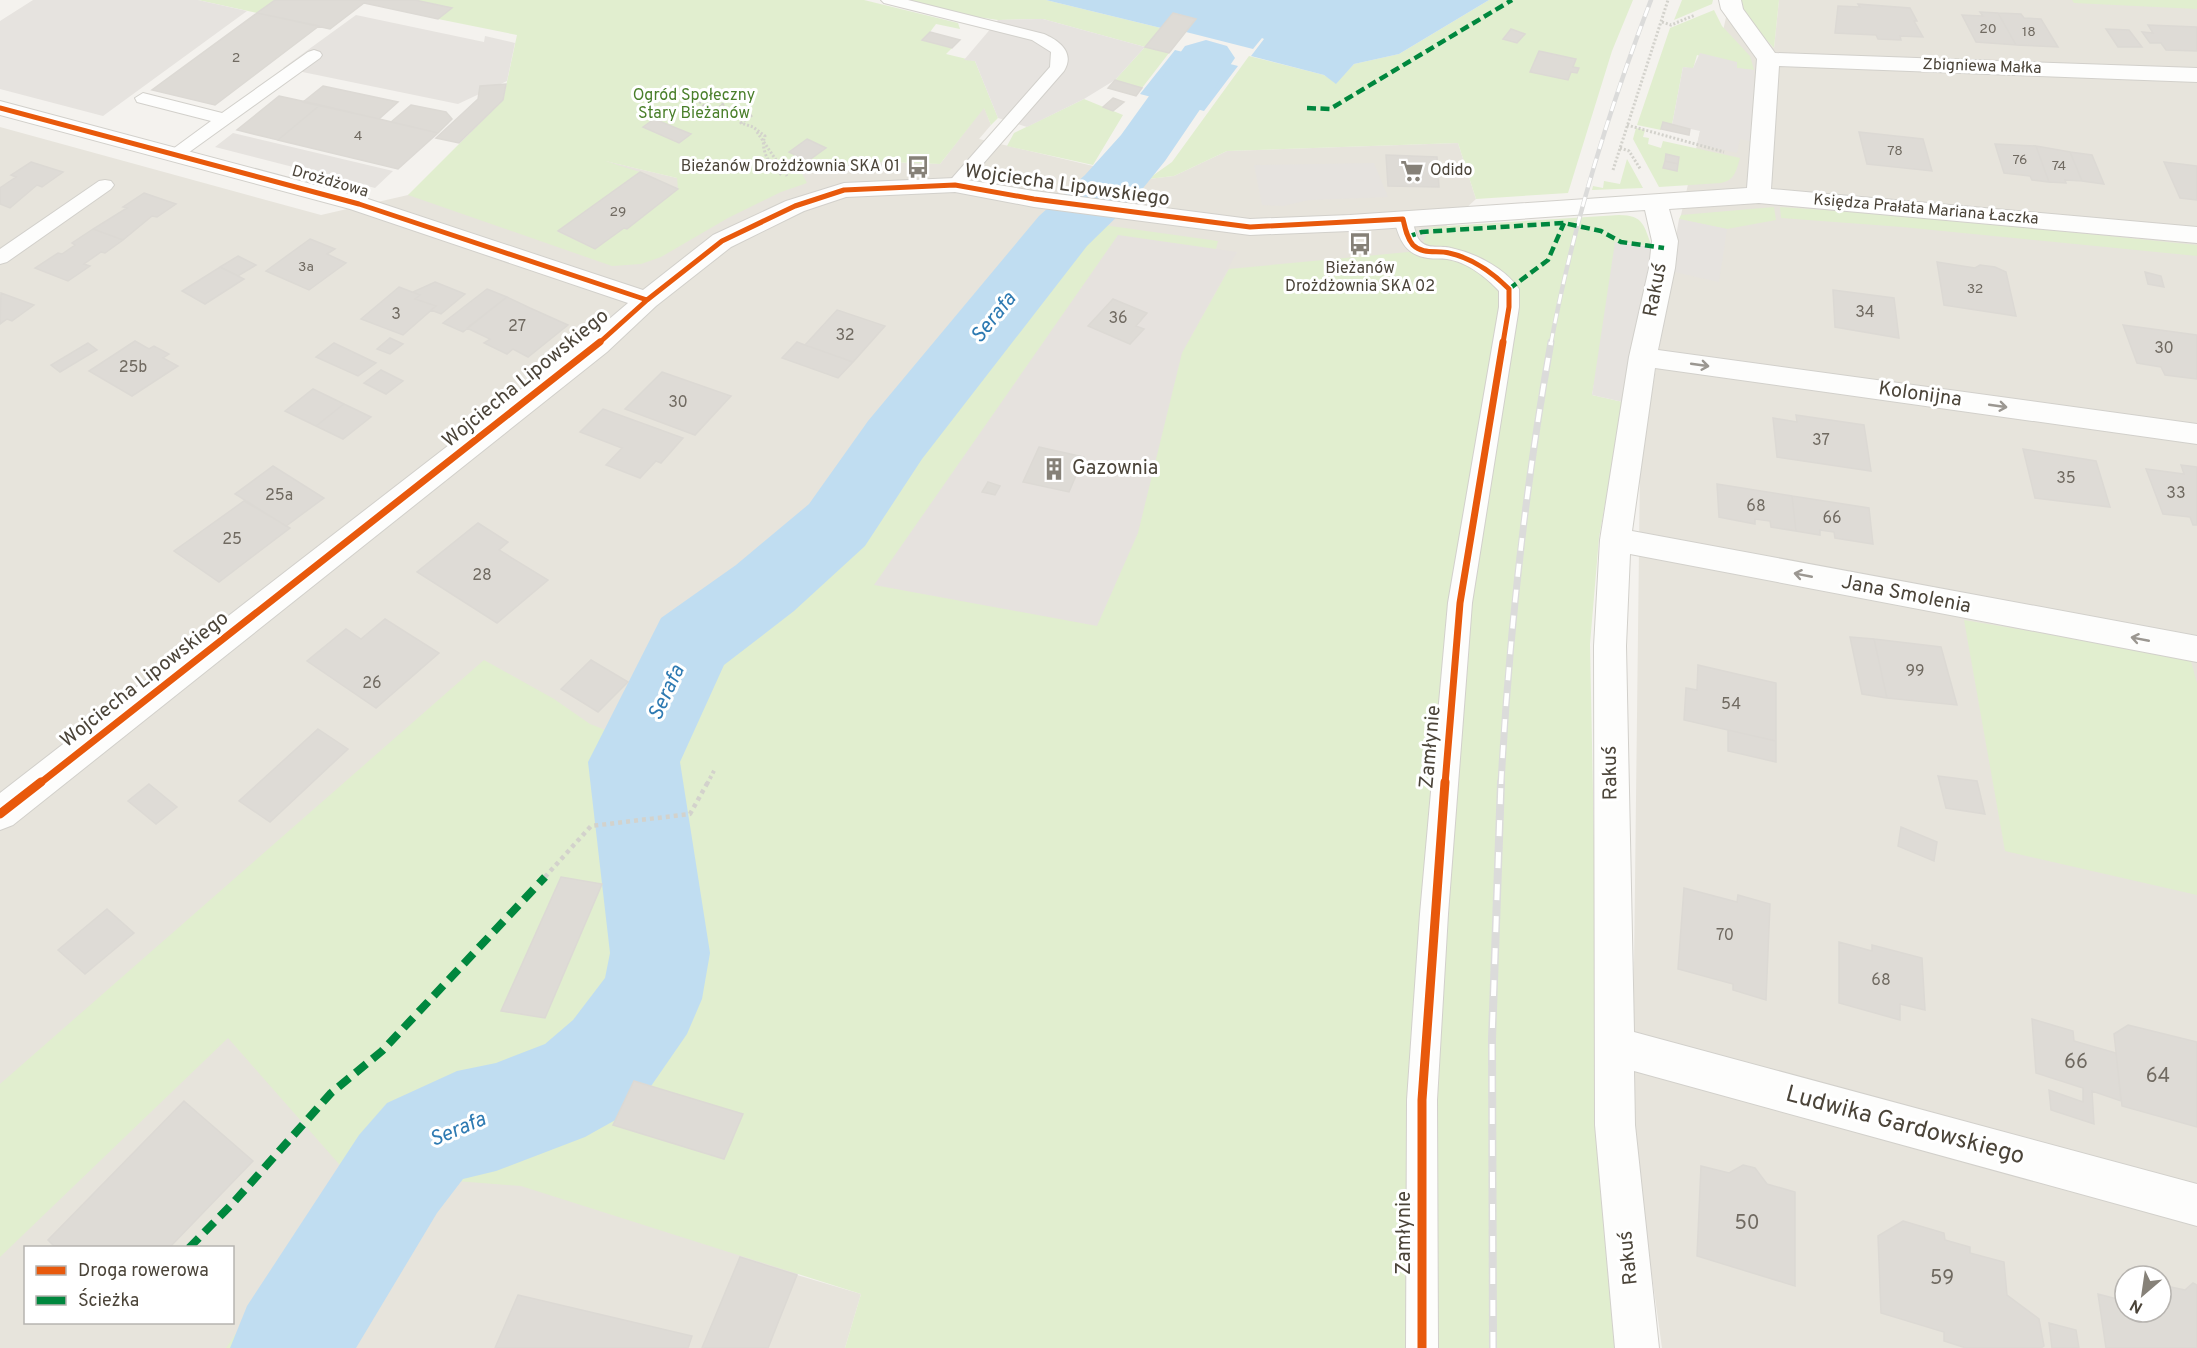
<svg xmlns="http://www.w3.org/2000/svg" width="2197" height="1348" font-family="Overpass,sans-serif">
<rect width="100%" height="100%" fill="#f4f2ee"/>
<path fill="#e7e4dc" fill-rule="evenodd" d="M1730,0L1774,48L1779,0H2197V1348H1662L1632,1132L1640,466L1681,215ZM2125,1276H2161V1312H2125Z
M984,107L991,125L979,139L1148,179L1174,176L1227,151L1458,143L1476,199L1419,251L797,1275L861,1294L845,1348H0V127L321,215L408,195L505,137L677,178L886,162L940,164ZM26,1248H232V1322H26Z"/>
<path fill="#e6e2de" d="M1118,235L1237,252L1182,353L1138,533L1097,626L873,585Z"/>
<path fill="#e1eecf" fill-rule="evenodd" d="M198,0H275L257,13Z
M415,0H864L958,23L960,29L936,24L930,32L952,48L946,54L975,61L998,118L991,125L984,108L940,164L886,162L799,168L807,183L781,192L728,218L661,257L641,264L612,266L408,195L503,100L517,35L438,19L451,8ZM605,161L677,178L678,189L595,249L558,232L640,172Z
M905,0H1046L1161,28L1146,47L1169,53L1142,88L1115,80L1145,47L1043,19L998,20L971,16Z
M1489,0H1633L1612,51L1568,193L1476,199L1458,143L1227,151L1174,176L1148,179L1172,162L1249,56L1324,75L1336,83L1354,64L1399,54Z
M1682,0H1713L1712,4L1674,20Z
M1741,0H1779L1774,48L1738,9Z
M2072,0H2197V9L2074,3Z
M1714,10L1722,26L1750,56L1754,70L1737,68L1697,55L1693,69L1683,67L1672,125L1663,122L1661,130L1637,125L1670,28Z
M1084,99L1123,115L1093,165L1007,146L1014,133Z
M1636,128L1645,130L1643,137L1649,138L1648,144L1661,148L1663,141L1740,158C1736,171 1735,180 1721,183L1659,187L1633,139Z
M1627,159L1643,188L1592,190L1593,186L1603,188L1604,181L1620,184Z
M1774,207L1776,220L1727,229L1679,219L1681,215Z
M1780,207L1900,215L2197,245V256L1902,227L1781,218Z
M1619,215C1644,215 1644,226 1652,247L1621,242L1592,395L1623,402L1599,538L1590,644L1598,1042L1618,1348H845L861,1294L521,1186L444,1180L341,1348H226L346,1172L228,1038L0,1257V1084L484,660L554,699L590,724L616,734L641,680L662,643L703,596L770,556L816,515L882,421L1033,235L1039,216L1218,241L1216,249L1118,235L874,585L1097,626L1138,533L1182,353L1229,269L1419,251L1430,227Z
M1964,620L2190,658L2197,683V895L2005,851Z"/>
<path fill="#e6e3df" d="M33,0H198L247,11L103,116L0,89V21Z
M356,15L484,42L485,36L515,43L507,81L458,104L283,68Z
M1043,19L1145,47L1115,80L1084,99L1027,127L998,118L975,61L964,60L998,20Z
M1700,53L1737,62V68L1754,70V108L1750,141L1740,139L1737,153L1697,144L1700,131L1672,125L1683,67L1693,68Z
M233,133L254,138L393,171L375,188L215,147Z
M1374,163L1388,197L1310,200L1283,206L1262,205L1254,165Z
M1679,219L1727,229L1719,282L1670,271Z
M1615,242L1652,247L1623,402L1592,395Z"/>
<path fill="#c0ddf1" d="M1046,0H1489L1399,54L1354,64L1336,84L1324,75L1251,56L1264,39L1262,38L1253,49L1186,32L1196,19L1174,13L1161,28Z
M1175,50L1238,66L1204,111L1140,94Z"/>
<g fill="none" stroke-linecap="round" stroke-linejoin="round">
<path fill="#c0ddf1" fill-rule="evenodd" d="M1206,40L1227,46L1235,58L1165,161L1131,203L1087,246L922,459L865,546L794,611L724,665L680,762L710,953L702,999L687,1034L647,1092L619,1118L585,1137L496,1171L463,1179L437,1213L356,1348H230L247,1306L359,1135L387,1103L457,1071L496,1063L545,1044L573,1020L605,978L610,953L588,762L661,618L736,565L809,504L868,421L1039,216L1085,175L1121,135L1185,46Z"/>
</g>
<path fill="#dedbd6" stroke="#dcd9d4" stroke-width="1.5" d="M275,0H415L452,8L438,19L364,3L330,29L257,13Z
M1858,4L1910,8L1917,21H1914L1923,37L1900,36L1901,40L1878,39L1876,35L1835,33L1838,6L1860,7Z
M1980,12L1998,13L2016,45L1976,42L1962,15L1983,16Z
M257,13L319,26L215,105L152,90Z
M1173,13L1196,19L1169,53L1145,47Z
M1998,13L2021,14L2024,18L2041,19L2058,47L2016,45Z
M2148,25L2197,27V51L2166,50L2161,43H2150L2142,32L2153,33Z
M1511,29L1525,34L1517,43L1503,39Z
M2106,29L2129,30L2142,47H2118Z
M930,32L960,40L952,48L922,40Z
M1539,51L1576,59L1573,67L1579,68L1577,73L1571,72L1568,80L1530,72Z
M1115,80L1142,88L1136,96L1108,88Z
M506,84L503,100L459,143L436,138L478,99L480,86Z
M323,86L398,102L379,119L303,102Z
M279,96L320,105L278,140L237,130Z
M1113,98L1124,102L1113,111L1103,107Z
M320,105L438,133L398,169L278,140Z
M411,105L446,112L452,119L438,133L391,122Z
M654,119L691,134L679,143L643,127Z
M1663,122L1690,129L1689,135L1661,129Z
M1859,132L1923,139L1932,171L1867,164Z
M807,139L826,148L808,161L789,152Z
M1995,144L2036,146L2049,182L2032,180L2030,176L2004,173Z
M2036,146L2070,152L2082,181L2065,180L2066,183L2049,182Z
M2070,152L2092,155L2104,184L2082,181Z
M1666,154L1679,157L1678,164L1665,161Z
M1386,155L1437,157L1439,187L1388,186Z
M1665,161L1678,164L1677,171L1663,168Z
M31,162L63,172L42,187L37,185L10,208L0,204V188L16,177L11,175Z
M2164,162L2197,166V200L2180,198Z
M640,172L678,189L627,229L624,228L595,249L558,231Z
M144,193L176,204L157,217L152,216L123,240L93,229L127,208L123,207Z
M93,229L123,240L105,253L101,252L84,264L90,266L68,281L35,268L58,253L62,254L75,245L72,243Z
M310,239L335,249L327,254L346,263L309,290L266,271Z
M238,256L256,265L238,276L220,267Z
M1937,262L1975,268L1980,265L1995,267L2006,272L2016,316L1944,305Z
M220,267L244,279L205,304L182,291Z
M2145,272L2161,276L2164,287L2148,284Z
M435,282L465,294L441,314L431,310L436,306L415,299L420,295L413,292Z
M399,287L420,295L415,299L436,306L403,335L361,319Z
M487,289L507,297L463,332L443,323Z
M1833,290L1894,298L1899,338L1835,327Z
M1,293L34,305L12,321L7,319L0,324Z
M507,297L530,308L568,325L528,357L513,349L507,354L484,343L490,339L467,328Z
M1113,299L1147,313L1136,326L1144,329L1130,344L1088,326Z
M837,310L885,326L853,362L805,345Z
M2123,325L2197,335V379L2165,375L2161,367L2137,363Z
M390,338L403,344L390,354L377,349Z
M135,341L149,349L154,346L169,354L163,358L178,366L132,396L89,371Z
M797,342L805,345L853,362L838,378L782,358Z
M88,343L97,350L60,372L51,365Z
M334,343L376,363L358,376L316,357Z
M381,370L403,381L386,394L364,383Z
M662,372L731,396L695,435L625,409Z
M313,389L344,404L316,426L285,411Z
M344,404L371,417L343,439L316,426Z
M603,409L683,438L661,463L656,461L640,478L606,465L622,448L580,432Z
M1796,415L1864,425L1871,471L1777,457L1773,418L1797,422Z
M1039,447L1084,457L1069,492L1023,482Z
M2023,449L2096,461L2110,507L2035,498Z
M2181,465L2197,467V525H2193L2190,517L2163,514L2146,469L2184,474Z
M273,466L324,498L286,526L235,494Z
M988,482L1000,486L995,495L982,492Z
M1717,484L1792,496L1796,531L1771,527L1770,521L1755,519V524L1719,517Z
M1792,496L1869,508L1873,544L1835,538L1834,532L1820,530V535L1796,531Z
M244,501L290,528L219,582L174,551Z
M478,523L508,542L499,550L548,580L497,623L417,572Z
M385,619L439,653L376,708L307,661L346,629L361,639Z
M1850,637L1874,639L1887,698L1862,694Z
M1874,639L1941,647L1957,705L1887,698Z
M591,660L628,682L598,712L561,689Z
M1698,665L1776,683V741L1684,720L1686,688L1697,690Z
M318,729L348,749L270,822L239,801Z
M1728,730L1776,741V762L1728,751Z
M1938,776L1977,781L1985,814L1946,808Z
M149,784L177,807L156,824L128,801Z
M1901,827L1937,842L1934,861L1898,846Z
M561,877L602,884L545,1018L501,1011Z
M1684,888L1737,902L1738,895L1770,904L1766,1000L1733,990V984L1678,969Z
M107,909L134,933L85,974L58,950Z
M1839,942L1872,951V945L1922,958L1925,1010L1900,1004V1020L1839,1003Z
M2032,1019L2073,1031L2074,1041L2116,1053L2121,1101L2092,1091L2094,1124L2051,1110L2049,1090L2083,1102V1088L2036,1073Z
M2128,1025L2197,1042V1127L2122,1106L2114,1034Z
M634,1081L743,1114L724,1159L613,1125Z
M184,1101L253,1161L169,1248H56L48,1240Z
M1743,1165L1755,1168L1767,1184L1795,1192V1286L1697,1256L1701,1166L1729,1173Z
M1903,1221L1944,1233L1945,1240L1970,1247V1253L2004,1262L2007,1295L2039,1319L2044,1346L2041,1348H1966L1944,1341V1332L1881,1313L1878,1236Z
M740,1257L797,1275L768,1348H702Z
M2193,1283L2197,1285V1348H2106L2098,1294L2125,1301V1312H2161V1285L2185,1290Z
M518,1295L692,1336L688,1348H495Z
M2049,1323L2076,1330L2079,1348H2052Z"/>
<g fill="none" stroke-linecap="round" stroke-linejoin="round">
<g stroke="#d2d0cb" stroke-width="2">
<path id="lane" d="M881,0H908L1044,34C1060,41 1075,53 1064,71L961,189H949L946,185L1050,67L1051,52L1032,40L884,3Z
M314,50L320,52L322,55L320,58L181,158H169L166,154L211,121L137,102L135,98L143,93L222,113L308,52Z
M105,180L111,181L114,185L111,189L7,262L0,264V249L99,181Z
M1403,213L1409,215C1415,223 1414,234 1420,241C1428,250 1441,245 1451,248C1475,253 1505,268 1519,289V307L1472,603L1448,914L1437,1100L1438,1348H1406L1407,1100L1420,914L1448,603L1499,307V291C1486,277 1467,262 1447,259C1441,258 1435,259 1428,258C1405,255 1399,239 1394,219L1397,215Z"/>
</g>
<g stroke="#d2d0cb" stroke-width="2">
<path id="street" d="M1719,0H1741L1743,9L1775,53L2197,68V82L1779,66L1771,189L2197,227V243L1759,203L1669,209L1678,241L1675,268L1658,350L2197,424V444L1655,368L1632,531L2197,636V662L1630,554L1626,646L1634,1032L2197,1184V1226L1634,1071L1635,1125L1659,1348H1615L1595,1125L1594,646L1600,540L1629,357L1649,268L1652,241L1645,210L1350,231L1250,235L1034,207L955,192L846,197L804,211L731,247L656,306L607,352L13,825L0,830V793L587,338L628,303L350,209L0,115V101L368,199L643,290L713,235L786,201L844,183L955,178L1034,191L1250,219L1350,215L1747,188L1757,59L1721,9Z"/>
</g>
<path stroke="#d3d2cc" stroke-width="3" stroke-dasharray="2 2" stroke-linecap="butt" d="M1662,22L1671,25L1695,15
M675,89L692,94L691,97L699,101
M704,106L699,101L720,100L723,105L715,110L719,108L744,119
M752,115L741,123L753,127L765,136C759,149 771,168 782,175
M1627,125L1724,152
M757,132L787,176
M1620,148L1629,151L1641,170
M1613,170L1668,0"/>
<path stroke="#d3d2cc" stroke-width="4" stroke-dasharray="3 3" stroke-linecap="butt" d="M707,784L715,769"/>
<path stroke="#d3d2cc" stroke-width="4.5" stroke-dasharray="4 4" stroke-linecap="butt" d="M545,877L591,826L690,814L708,782"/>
<use href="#lane" fill="#fdfdfc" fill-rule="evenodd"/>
<use href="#street" fill="#fdfdfc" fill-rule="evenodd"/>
<g stroke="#dbdbda" stroke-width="4.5">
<path id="rail-far2" d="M1551,343C1573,225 1608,112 1651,0"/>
</g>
<g stroke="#dbdbda" stroke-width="7">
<path id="rail-far1" d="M1501,784C1509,635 1525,488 1551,342"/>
</g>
<g stroke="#dbdbda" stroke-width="8">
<path id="rail" d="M1493,1348L1492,1039L1501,782"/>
</g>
<use href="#rail-far2" stroke="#fff" stroke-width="3" stroke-dasharray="10" stroke-linecap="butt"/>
<use href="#rail-far1" stroke="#fff" stroke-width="4.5" stroke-dasharray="13" stroke-linecap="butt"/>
<use href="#rail" stroke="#fff" stroke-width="5" stroke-dasharray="16" stroke-linecap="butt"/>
<path stroke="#00873e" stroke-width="4.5" stroke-dasharray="9 4.5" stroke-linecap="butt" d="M1307,108L1330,109L1512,0
M1407,237L1422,232L1564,223L1601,231L1621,242L1664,248
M1509,289L1548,260L1564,223"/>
<path stroke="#00873e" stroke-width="8" stroke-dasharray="14 8" stroke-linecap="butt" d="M189,1248L233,1203L331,1093L382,1051L545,877"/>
<g stroke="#fff" stroke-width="8">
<path id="cycleway-far2" d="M0,108L359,204L647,300
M599,343L647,300L722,241L795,206L844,190L955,185L1034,199L1250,227L1403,219C1405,228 1407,238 1413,245C1423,255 1437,250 1449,253C1472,258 1493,273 1509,289V307L1503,343"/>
</g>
<g stroke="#fff" stroke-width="10">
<path id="cycleway-far1" d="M39,784L600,342
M1445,784L1460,603L1503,342"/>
</g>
<g stroke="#fff" stroke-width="13">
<path id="cycleway" d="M0,814L41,782
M1422,1348V1100L1445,782"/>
</g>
<use href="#cycleway-far2" stroke="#e8590c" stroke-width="5"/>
<use href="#cycleway-far1" stroke="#e8590c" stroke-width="7"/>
<use href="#cycleway" stroke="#e8590c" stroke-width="9"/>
</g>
<defs><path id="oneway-shaft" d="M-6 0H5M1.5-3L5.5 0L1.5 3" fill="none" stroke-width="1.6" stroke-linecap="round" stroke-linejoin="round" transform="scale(1.5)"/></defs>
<g stroke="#9b9791">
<use href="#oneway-shaft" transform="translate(1700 365) rotate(8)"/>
<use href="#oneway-shaft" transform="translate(1998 406) rotate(8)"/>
<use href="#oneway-shaft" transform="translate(1803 575) rotate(-169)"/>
<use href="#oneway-shaft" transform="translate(2140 639) rotate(-169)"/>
</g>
<defs>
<g id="bus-bare" transform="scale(1.8)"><path d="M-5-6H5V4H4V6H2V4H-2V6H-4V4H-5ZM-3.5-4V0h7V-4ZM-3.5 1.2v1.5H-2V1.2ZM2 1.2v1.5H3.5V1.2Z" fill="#868178" stroke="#fff" stroke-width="2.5" paint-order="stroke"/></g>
<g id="supermarket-bare" transform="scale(1.8)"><path d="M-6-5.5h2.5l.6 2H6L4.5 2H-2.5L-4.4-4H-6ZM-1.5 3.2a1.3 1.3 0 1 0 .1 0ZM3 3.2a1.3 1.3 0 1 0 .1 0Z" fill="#868178" stroke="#fff" stroke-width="2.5" paint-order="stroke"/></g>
<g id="building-bare" transform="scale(1.8)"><path d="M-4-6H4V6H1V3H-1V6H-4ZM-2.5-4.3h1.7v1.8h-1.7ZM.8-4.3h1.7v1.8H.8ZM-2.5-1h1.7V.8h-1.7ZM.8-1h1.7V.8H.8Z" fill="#868178" stroke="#fff" stroke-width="2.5" paint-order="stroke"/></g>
</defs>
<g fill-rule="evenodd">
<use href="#bus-bare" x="918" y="167"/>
<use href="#supermarket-bare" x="1412" y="171"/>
<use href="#bus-bare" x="1360" y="244"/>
<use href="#building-bare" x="1054" y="469"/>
</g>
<g text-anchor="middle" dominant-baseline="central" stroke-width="6" stroke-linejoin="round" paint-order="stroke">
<g font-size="14" fill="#706a61">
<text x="1988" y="29">20</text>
<text x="2029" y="32">18</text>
<text x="236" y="58">2</text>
<text x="358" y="136">4</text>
<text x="1895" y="151">78</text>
<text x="2020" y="160">76</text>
<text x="2059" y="166">74</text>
<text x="618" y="212">29</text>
<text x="306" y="267">3a</text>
<text x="1975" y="289">32</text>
</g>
<g font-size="16" fill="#4b4439" stroke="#fff">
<text transform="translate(1982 67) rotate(2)">Zbigniewa Małka</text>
<text transform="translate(330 182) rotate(16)">Drożdżowa</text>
<text transform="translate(1926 210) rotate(5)">Księdza Prałata Mariana Łaczka</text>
</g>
<g font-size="16" fill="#4a7f2a" stroke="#fff">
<text x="694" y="96">Ogród Społeczny<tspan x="694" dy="18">Stary Bieżanów</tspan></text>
</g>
<g font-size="16" fill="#4b4439" stroke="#fff" text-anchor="end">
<text x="900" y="167">Bieżanów Drożdżownia SKA 01</text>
<text x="1430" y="171" text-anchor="start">Odido</text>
<text x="1360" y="269" text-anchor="middle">Bieżanów<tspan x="1360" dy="18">Drożdżownia SKA 02</tspan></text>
</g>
<g font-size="16" fill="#706a61">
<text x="1865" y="313">34</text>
<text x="396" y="315">3</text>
<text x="1118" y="319">36</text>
<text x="517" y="327">27</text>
<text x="845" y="336">32</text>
<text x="2164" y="349">30</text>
<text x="133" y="368">25b</text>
<text x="678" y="403">30</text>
<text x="1821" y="441">37</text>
<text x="2066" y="479">35</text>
<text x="2176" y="494">33</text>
<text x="279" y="496">25a</text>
<text x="1756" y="507">68</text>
<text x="1832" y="519">66</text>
<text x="232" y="540">25</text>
<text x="482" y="576">28</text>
<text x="1915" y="672">99</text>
<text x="372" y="684">26</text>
<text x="1731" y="705">54</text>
<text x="1725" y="936">70</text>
<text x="1881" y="981">68</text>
</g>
<g font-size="20" fill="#4b4439" stroke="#fff">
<text transform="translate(1067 186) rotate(8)">Wojciecha Lipowskiego</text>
<text transform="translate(1656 290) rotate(-79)">Rakuś</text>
<text transform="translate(526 379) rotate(-39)">Wojciecha Lipowskiego</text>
<text transform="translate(1920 395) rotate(8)">Kolonijna</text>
<text transform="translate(1906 595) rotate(11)">Jana Smolenia</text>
<text transform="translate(145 680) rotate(-38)">Wojciecha Lipowskiego</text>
<text transform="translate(1431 747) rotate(-85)">Zamłynie</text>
<text transform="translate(1611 773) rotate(-91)">Rakuś</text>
<text transform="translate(1405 1233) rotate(-90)">Zamłynie</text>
<text transform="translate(1629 1258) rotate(-96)">Rakuś</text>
</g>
<g font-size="20" fill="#4b4439" stroke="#fff" text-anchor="start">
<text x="1072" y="469">Gazownia</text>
</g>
<g font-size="20" fill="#706a61">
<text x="2076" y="1063">66</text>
<text x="2158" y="1077">64</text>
<text x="1747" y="1224">50</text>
<text x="1942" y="1279">59</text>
</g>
<g font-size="21" font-style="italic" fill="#2e7ab2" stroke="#fff">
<text transform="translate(994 318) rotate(-51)">Serafa</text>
<text transform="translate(667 693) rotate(-65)">Serafa</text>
<text transform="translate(458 1130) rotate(-23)">Serafa</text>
</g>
<g font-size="24" fill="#4b4439" stroke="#fff">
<text transform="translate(1905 1126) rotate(15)">Ludwika Gardowskiego</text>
</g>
</g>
<rect x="24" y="1246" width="210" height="78" fill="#ffffff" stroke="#b7b4b0" stroke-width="1.5"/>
<rect x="36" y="1266" width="30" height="9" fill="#e8590c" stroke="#b7b4b0" stroke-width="1.5"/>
<text x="78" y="1276" font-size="18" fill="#4b4439">Droga rowerowa</text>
<rect x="36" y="1296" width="30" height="9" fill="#00873e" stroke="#b7b4b0" stroke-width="1.5"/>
<text x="78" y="1306" font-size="18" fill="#4b4439">Ścieżka</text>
<g transform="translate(2143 1294) rotate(209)"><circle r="28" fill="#ffffff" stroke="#b7b4b0" stroke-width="1.5"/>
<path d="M0-4.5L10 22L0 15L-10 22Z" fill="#868178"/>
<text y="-9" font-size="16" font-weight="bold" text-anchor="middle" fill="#4b4439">N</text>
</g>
</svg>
